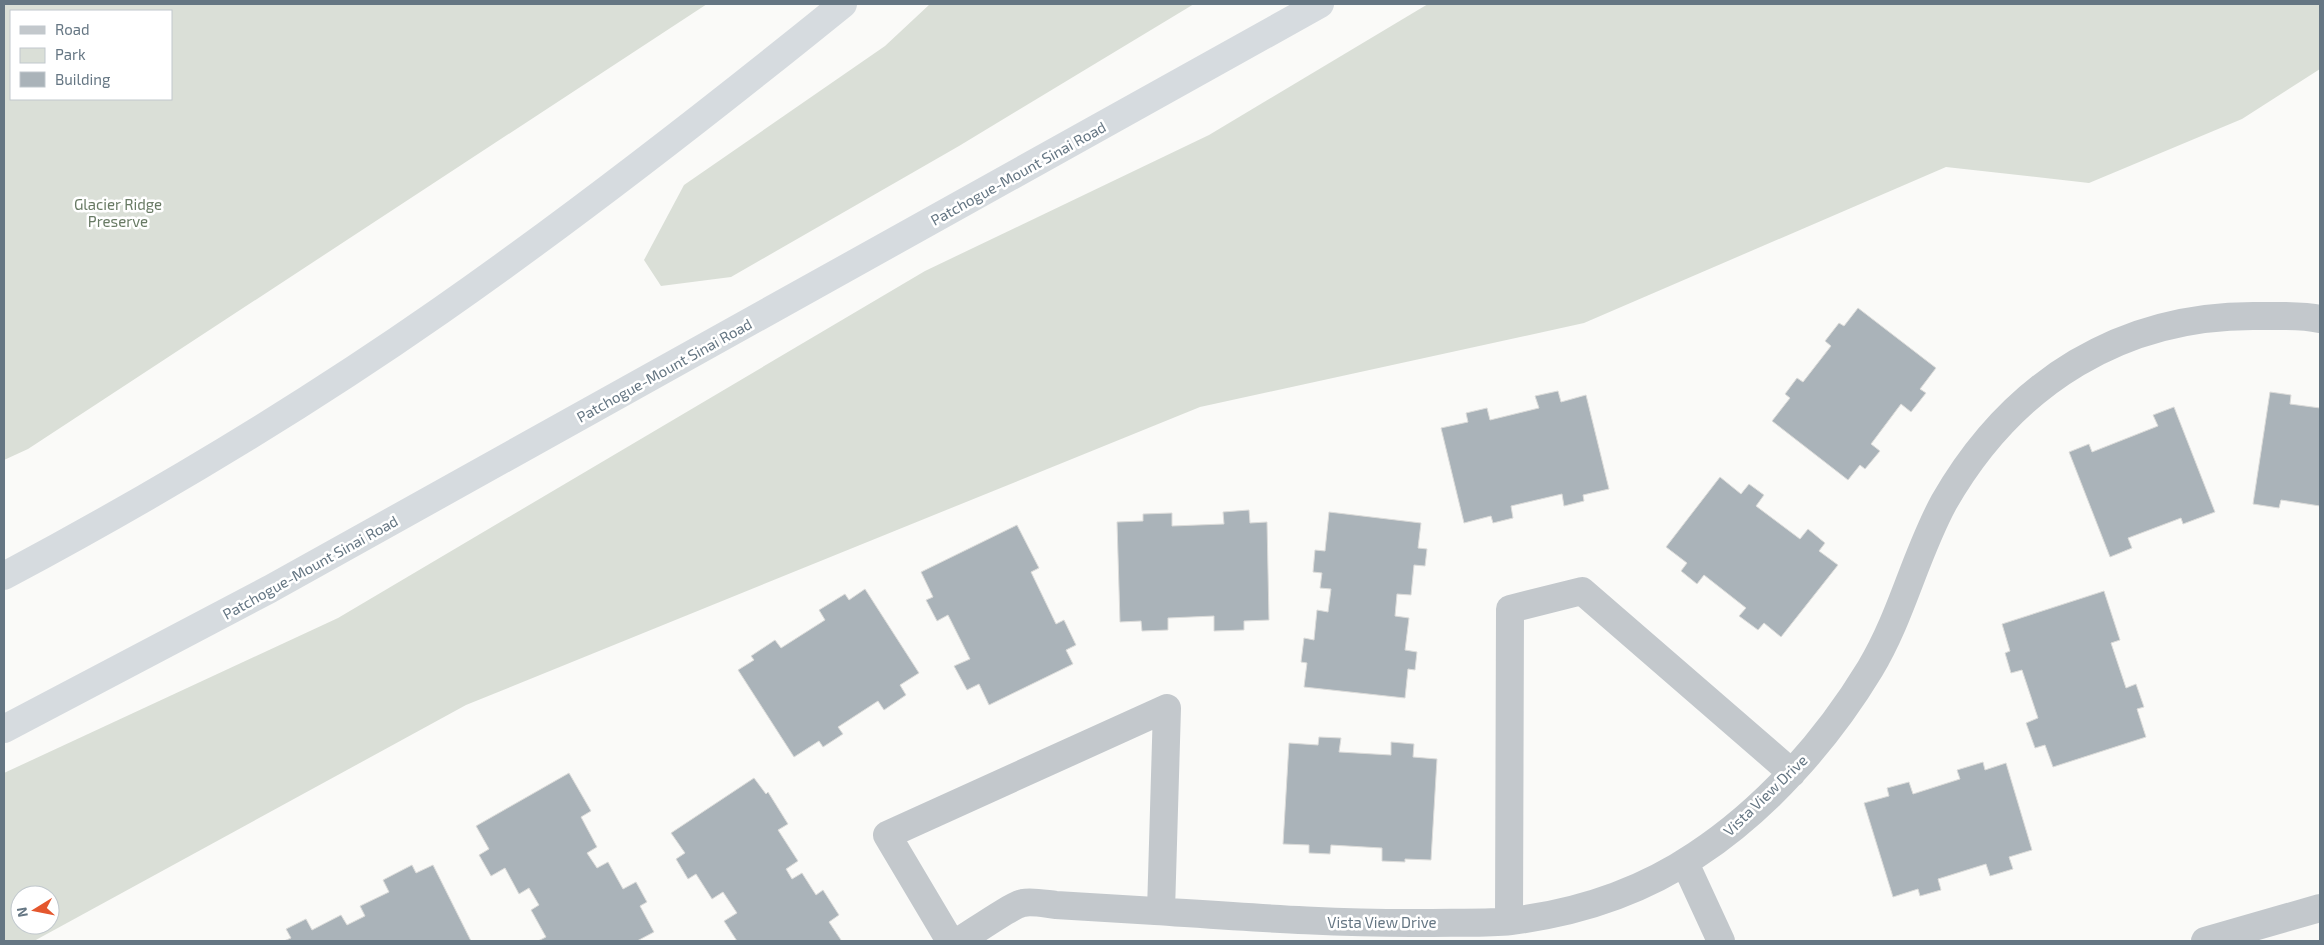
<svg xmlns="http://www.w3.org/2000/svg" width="2324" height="945" font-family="'Exo 2',sans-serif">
<rect width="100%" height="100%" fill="#fafaf8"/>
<path fill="#dadfd7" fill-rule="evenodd" d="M4,4H707L28,449L4,460ZM11,11H171V99H11Z
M930,4H1194L959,146L731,277L661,286L644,260L684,185L885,46Z
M1428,4H2320V69L2242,119L2089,183L1946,167L1584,323L1200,407L466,705L34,941H4V773L338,618L925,271L1209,135ZM20,895H50V925H20Z"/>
<path fill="#aab3b9" stroke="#dcdcda" d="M1858,308L1936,368L1920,389L1926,393L1911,412L1901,404L1871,444L1880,451L1865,469L1860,465L1848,480L1772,421L1790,398L1785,394L1797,378L1803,382L1831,346L1825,341L1839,323L1844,326Z
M1558,391L1561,402L1586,395L1609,489L1583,495L1584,501L1564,506L1562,494L1511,506L1513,518L1493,523L1491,516L1464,523L1441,428L1468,422L1466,413L1487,408L1490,420L1539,408L1535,396Z
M2270,392L2291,395L2290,404L2320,408V506L2281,500L2279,508L2253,504Z
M2174,407L2215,512L2183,524L2181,518L2128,538L2132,548L2110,557L2069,452L2089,444L2092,452L2158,426L2153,415Z
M1720,477L1741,494L1749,484L1764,495L1756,506L1800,539L1808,529L1825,543L1819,551L1838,565L1781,637L1764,623L1758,630L1739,616L1746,608L1704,575L1697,584L1681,571L1687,563L1666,547Z
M1249,510L1250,523L1267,522L1269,620L1244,621V630L1214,631V616L1168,618V630L1142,631L1141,621L1120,622L1117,522L1143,521V514L1172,513V526L1224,524L1223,512Z
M1329,512L1421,523L1418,548L1427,549L1425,566L1414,565L1411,595L1397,594L1395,616L1409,618L1405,650L1417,652L1415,670L1408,669L1405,698L1304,687L1307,663L1301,662L1304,638L1314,640L1317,610L1328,612L1331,589L1320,588L1322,573L1313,572L1315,550L1325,551Z
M1017,525L1039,568L1031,572L1056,624L1064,620L1076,645L1066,650L1073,664L989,705L979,684L967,690L954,666L970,659L948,615L937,621L926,600L933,597L921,572Z
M865,589L919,673L900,685L906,695L884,710L878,701L838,727L843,734L823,747L819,741L794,757L738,670L754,660L751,656L775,640L781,648L825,620L819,610L845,594L849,600Z
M2104,591L2120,640L2111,643L2126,688L2136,684L2144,707L2137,709L2146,737L2053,767L2045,745L2035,748L2026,723L2038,718L2022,670L2011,673L2005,653L2010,651L2002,624Z
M1319,737L1341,738L1339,752L1391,755V742L1414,744L1413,757L1437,759L1431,860L1405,859V862L1382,861V848L1331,845L1330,854L1309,853V845L1283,844L1289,743L1318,745Z
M1983,762L1985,770L2006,763L2032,850L2009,857L2013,869L1990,876L1986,864L1938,879L1941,890L1920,896L1918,889L1893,897L1864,803L1889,796L1887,788L1909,782L1913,794L1960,779L1957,770Z
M569,773L591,811L581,817L597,847L587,853L597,868L608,862L623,889L636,882L647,902L640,906L654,932L637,941H538L546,937L531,910L539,905L529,888L519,894L505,868L491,876L479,855L489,849L476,826Z
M754,778L766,794L768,792L788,824L778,830L798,861L786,869L792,879L802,873L816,895L823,890L839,915L829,922L841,940L839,941H737L724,921L737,913L723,892L712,899L696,874L688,879L676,859L685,853L671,833Z
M412,865L416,873L433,865L471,941H284L291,938L286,929L306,919L312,930L341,915L347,925L365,916L360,906L389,892L383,880Z"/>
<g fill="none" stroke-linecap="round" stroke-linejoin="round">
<path stroke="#c3c8cc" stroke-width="28" d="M1685,863L1721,941
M1509,921L1510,609L1582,591L1792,773
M950,941L887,835L1167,708L1161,911
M959,941C971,934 1012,905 1023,903C1032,901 1046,904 1056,905C1089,907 1122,909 1155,911C1246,917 1337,924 1428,923C1455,922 1484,924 1511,921C1576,913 1641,892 1696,855C1766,809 1827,740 1870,669C1902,616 1915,555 1944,502C2013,382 2123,313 2262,316C2282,316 2302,315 2320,319
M2205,941L2320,908"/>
<path stroke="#d6dbdf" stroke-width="28" d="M4,576C154,496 301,408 440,311C579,214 712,110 843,4
M4,729L270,589L1320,4"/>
</g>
<g text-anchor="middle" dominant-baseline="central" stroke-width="5" stroke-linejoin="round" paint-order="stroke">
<g font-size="15" fill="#657683" stroke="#fff">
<text transform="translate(1018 173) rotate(-29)">Patchogue-Mount Sinai Road</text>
<text transform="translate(664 370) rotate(-29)">Patchogue-Mount Sinai Road</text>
<text transform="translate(310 567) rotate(-29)">Patchogue-Mount Sinai Road</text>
<text transform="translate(1765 795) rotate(-44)">Vista View Drive</text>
<text x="1382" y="922">Vista View Drive</text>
</g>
<g font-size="15" fill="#687a64" stroke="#fff">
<text x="118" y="204">Glacier Ridge<tspan x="118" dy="17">Preserve</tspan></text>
</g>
</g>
<rect width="2324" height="945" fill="none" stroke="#657683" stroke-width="10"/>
<rect x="10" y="10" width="162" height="90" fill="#ffffff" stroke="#c1c8cd"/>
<rect x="20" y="26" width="25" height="8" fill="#c3c8cc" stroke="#c1c8cd"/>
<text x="55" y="35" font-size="15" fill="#657683">Road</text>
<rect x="20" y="48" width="25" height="15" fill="#dadfd7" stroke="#c1c8cd"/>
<text x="55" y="60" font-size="15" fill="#657683">Park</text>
<rect x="20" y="72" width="25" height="15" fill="#aab3b9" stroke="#c1c8cd"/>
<text x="55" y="85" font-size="15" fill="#657683">Building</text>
<g transform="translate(35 910) rotate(260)"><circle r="24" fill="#ffffff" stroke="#c1c8cd"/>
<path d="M0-4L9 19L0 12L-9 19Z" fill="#e4572e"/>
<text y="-8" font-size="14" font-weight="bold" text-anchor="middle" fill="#657683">N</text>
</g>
</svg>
